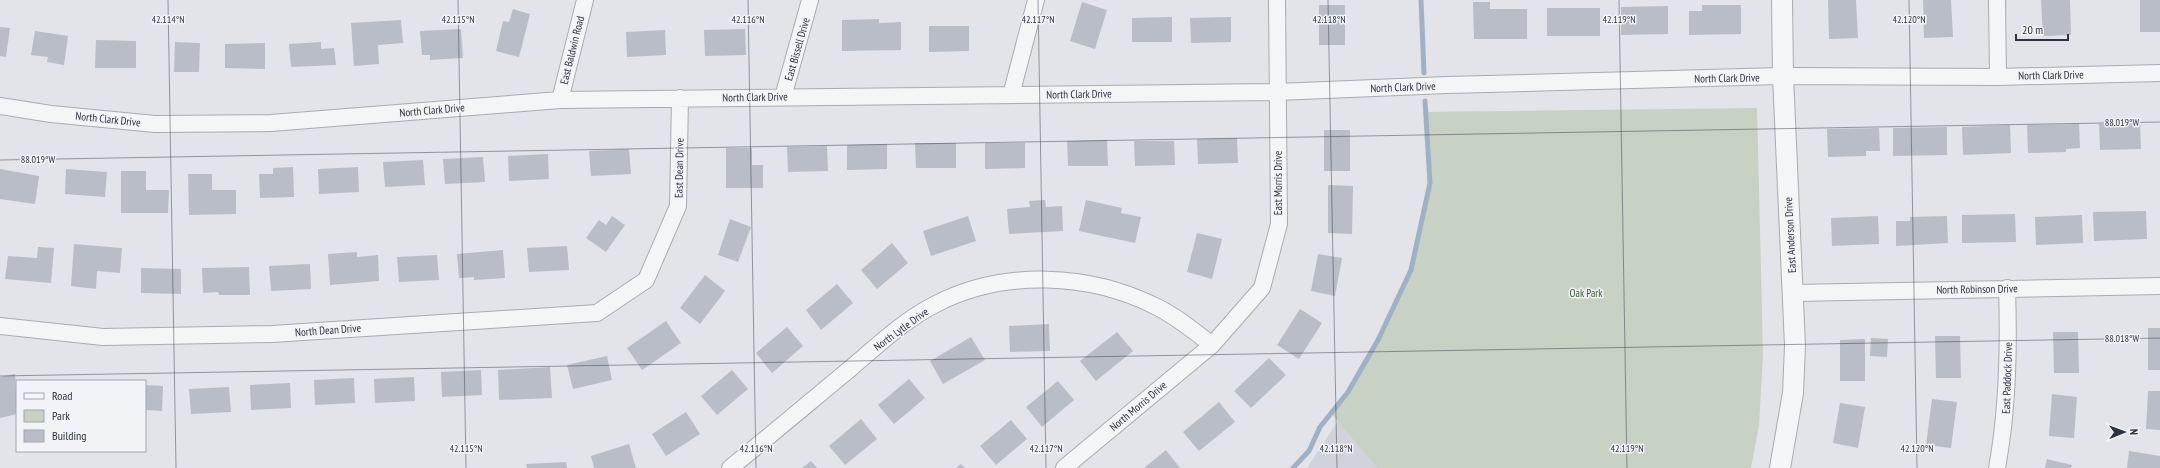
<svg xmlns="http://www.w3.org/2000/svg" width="2160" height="468" font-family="'PT Sans Narrow',sans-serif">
<rect width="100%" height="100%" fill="#e2e4e9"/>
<path fill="#d0d3da" d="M1338,421L1377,468H1307Z"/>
<path fill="#c7d1c4" d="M1757,108L1763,355L1759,425L1751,468H1377L1331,413L1348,392L1378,340L1411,270L1430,183L1426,112Z"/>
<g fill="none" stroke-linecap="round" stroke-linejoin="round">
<path stroke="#a1b1c4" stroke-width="5" d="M1421,0L1424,73
M1293,468L1309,451L1320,427L1348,392L1378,340L1411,270L1430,183L1425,101"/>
</g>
<path fill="#b9bdc5" d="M1828,0H1856L1858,38L1829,39Z
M1923,0H1951L1953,37L1924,38Z
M2041,0H2070L2071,35L2043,36Z
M2140,0H2160V32H2140Z
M1082,2L1107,10L1095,49L1070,41Z
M1473,2H1490V9H1527V39H1474Z
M1319,5H1345V45H1319Z
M1702,5H1741V34L1689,35V11H1702Z
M1668,6V34L1621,35V7Z
M1547,8H1600V36H1547Z
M513,9L530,14L519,57L496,51L503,21L509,22Z
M1172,17V42H1132V18Z
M1231,17V42L1191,43L1190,18Z
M879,19V23L901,22V50L842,51V20Z
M401,20L403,43L378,45L379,64L354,66L351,23Z
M929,26H969V51L929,52Z
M0,27L10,28L6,57L0,56Z
M461,29L463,58L430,60V55H422L420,31Z
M745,29L746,55L705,56L704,30Z
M665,30L666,55L627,57L626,32Z
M35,31L68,36L64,65L47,62L48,57L31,55Z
M96,40L136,41V68H95Z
M175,42L200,43L199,72H174Z
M321,42V49L334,48L336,65L291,67L289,44Z
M265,43V69L225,68V44Z
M2140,123L2141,149L2100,150L2099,124Z
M2079,124L2080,148L2066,149V152L2028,153L2027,125Z
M2010,125L2011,153L1963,155L1962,127Z
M1947,127V155L1893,156V128Z
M1879,128L1880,151H1866V156L1828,157L1827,129Z
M1324,130H1350V171H1324Z
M1237,138L1238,163L1198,164L1197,139Z
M1107,140L1108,166H1068L1067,141Z
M1134,141H1174L1175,165L1135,166Z
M915,143H956V168H916Z
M985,143H1025V168L985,169Z
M887,144V169L847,170V145Z
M827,146L828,171L788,172L787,147Z
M726,148H752V165H763V188H726Z
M629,149L631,174L591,176L589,151Z
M548,154L549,179L509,181L508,156Z
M483,157L485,182L445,184L443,159Z
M423,160L425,185L385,187L383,162Z
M293,167L294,197L260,198L259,174H273V168Z
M358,167L359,192L319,194L318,169Z
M0,169L39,176L35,204L0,199Z
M66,169L107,172L105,197L65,194Z
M121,171H146V190H169L168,213H121Z
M188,174H212V190H236V214L189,215Z
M1328,185L1353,186L1352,234L1328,233Z
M1045,200L1046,207L1062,206L1063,231L1009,234L1007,209L1030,207L1029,201Z
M1086,200L1122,208L1121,213L1141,217L1135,243L1079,231Z
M2146,211L2147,239L2094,241L2093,212Z
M2015,214L2016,242L1962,243V215Z
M2082,215L2083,243L2036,245L2035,217Z
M612,216L625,225L606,252L586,238L599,220L606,225Z
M968,216L976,241L931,256L923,231Z
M1878,216L1879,244L1832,246L1831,218Z
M1947,216L1948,243L1896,246V221H1910V217Z
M730,219L751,227L738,262L718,255Z
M1197,233L1222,239L1212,279L1187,272Z
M892,243L908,263L877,289L861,270Z
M74,244L122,248L120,273L97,271L96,289L71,286Z
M567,246L569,270L529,272L527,248Z
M38,247L54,248L51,283L5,279L8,256L37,258Z
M503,250L505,278L474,280V277L459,278L457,254Z
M357,252V257L378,255L379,281L330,285L328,254Z
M1318,254L1342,258L1335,296L1311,291Z
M437,255L439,280L399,282L397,257Z
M310,264L311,289L271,291L269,266Z
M249,267L250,295H219L218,292L203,293L202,268Z
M141,268L181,269V294L141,293Z
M705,275L725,291L700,324L680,308Z
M837,284L853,303L821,330L806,310Z
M1300,309L1322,323L1299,359L1277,345Z
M666,321L681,343L642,370L627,348Z
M1049,324L1050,351L1010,352L1009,326Z
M787,327L803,346L772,373L756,353Z
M2148,328H2160V370H2148Z
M1117,332L1133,351L1096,381L1080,361Z
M2053,332H2078L2079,373H2054Z
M1935,336H1960L1961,378H1936Z
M971,337L985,360L943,384L930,361Z
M1871,338L1888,339L1887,357L1870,356Z
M1865,339V381H1840V340Z
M607,356L612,380L573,389L567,365Z
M1269,358L1286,375L1251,408L1234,391Z
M550,367L552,398L499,400L498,370Z
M481,370L482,395L442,397L441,372Z
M732,370L748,389L717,415L701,396Z
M15,374L17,414L0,418V377Z
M414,377L415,401L375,403L374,379Z
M354,378L355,403L315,405L314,380Z
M909,379L925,398L894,424L878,405Z
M1058,381L1074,400L1042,427L1026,407Z
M290,383L291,408L251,410L250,385Z
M145,385L163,386L162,411L145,410Z
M229,387L231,412L191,414L189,389Z
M2148,391H2160V430L2146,429Z
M2052,394L2077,397L2074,438L2049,436Z
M1932,399L1957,402L1951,448L1926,445Z
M1219,402L1235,422L1199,451L1183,432Z
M1840,403L1865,407L1858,448L1833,443Z
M686,412L700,434L666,456L652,434Z
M861,419L877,439L845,465L829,446Z
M1011,420L1027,439L996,465L980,446Z
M629,444L636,468H594L591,456Z
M1166,450L1180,468H1144Z
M2129,451L2160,456V468H2127Z
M2047,459L2072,465L2071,468H2045Z
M811,461L817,468H802Z
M566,462L567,468H527L526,464Z
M961,464L965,468H956Z"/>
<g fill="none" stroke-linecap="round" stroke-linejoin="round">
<g stroke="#a8abb3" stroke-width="18">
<path id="minor" d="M1997,0L1998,77
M1011,95L1036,0
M783,97L810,0
M560,100L585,0
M0,106L51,114L155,124L271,123L560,100L1277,92L1447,85L1783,76L1998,77L2160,73
M1793,293L2160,286
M0,326L103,337L272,334L597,313L646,280L678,206L680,98
M730,468C771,435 811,401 851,368C878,345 904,320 936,304C1004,269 1090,273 1157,307C1177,317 1194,331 1212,345
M1064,468L1212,345L1262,288L1279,224L1277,0
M1997,468C2008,408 2009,349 2007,288"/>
</g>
<g stroke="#a8abb3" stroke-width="22">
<path id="tertiary" d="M1780,468L1793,393L1795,346L1783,76L1782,0"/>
</g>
<use href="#minor" stroke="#f4f5f7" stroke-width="16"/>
<use href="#tertiary" stroke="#f4f5f7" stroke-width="20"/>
</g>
<path fill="none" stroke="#2c323f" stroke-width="1" stroke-opacity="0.45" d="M168,0L176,468M458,0L466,468M748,0L756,468M1038,0L1046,468M1328,0L1337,468M1619,0L1627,468M1909,0L1917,468M0,160L2160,122M0,376L2160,338"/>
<g text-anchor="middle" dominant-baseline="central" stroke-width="3" stroke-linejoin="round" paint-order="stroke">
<g font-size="11" fill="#2c323f" stroke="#f1f3f6">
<text transform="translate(797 49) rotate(-74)">East Bissell Drive</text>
<text transform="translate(572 50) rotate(-76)">East Baldwin Road</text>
<text transform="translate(2051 75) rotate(-1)">North Clark Drive</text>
<text transform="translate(1727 78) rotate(-1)">North Clark Drive</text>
<text transform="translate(1403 87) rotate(-2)">North Clark Drive</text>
<text transform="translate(1079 94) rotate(-1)">North Clark Drive</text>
<text transform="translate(755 97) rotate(-1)">North Clark Drive</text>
<text transform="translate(432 110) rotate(-5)">North Clark Drive</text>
<text transform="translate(108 119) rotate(6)">North Clark Drive</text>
<text transform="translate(679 168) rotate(-89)">East Dean Drive</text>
<text transform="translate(1278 183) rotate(-90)">East Morris Drive</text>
<text transform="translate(1790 235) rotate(-93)">East Anderson Drive</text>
<text transform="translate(1977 289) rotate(-1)">North Robinson Drive</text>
<text transform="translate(901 329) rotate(-36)">North Lytle Drive</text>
<text transform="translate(328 330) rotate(-4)">North Dean Drive</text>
<text transform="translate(2007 378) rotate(-88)">East Paddock Drive</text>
<text transform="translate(1138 406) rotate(-40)">North Morris Drive</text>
</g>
<g font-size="11" fill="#3f593b" stroke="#f1f3f6">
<text x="1586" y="293">Oak Park</text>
</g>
</g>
<g font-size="10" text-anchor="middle" fill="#2c323f" stroke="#f1f3f6" stroke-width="3" stroke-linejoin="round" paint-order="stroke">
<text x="168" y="23">42.114°N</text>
<text x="458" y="23">42.115°N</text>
<text x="748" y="23">42.116°N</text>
<text x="1038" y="23">42.117°N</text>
<text x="1329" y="23">42.118°N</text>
<text x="1619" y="23">42.119°N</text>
<text x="1909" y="23">42.120°N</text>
<text x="2122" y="126">88.019°W</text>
<text x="38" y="163">88.019°W</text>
<text x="2122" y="342">88.018°W</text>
<text x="466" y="452">42.115°N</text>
<text x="756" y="452">42.116°N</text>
<text x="1046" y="452">42.117°N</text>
<text x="1336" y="452">42.118°N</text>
<text x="1627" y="452">42.119°N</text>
<text x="1917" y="452">42.120°N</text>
</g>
<rect x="16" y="380" width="130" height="72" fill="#f1f3f6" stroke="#a2a6ad"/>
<rect x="24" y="393" width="20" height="6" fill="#f4f5f7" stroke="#a2a6ad"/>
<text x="52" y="400" font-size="12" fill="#2c323f">Road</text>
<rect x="24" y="410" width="20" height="12" fill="#c7d1c4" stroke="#a2a6ad"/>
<text x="52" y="420" font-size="12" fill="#2c323f">Park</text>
<rect x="24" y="430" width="20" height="12" fill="#b9bdc5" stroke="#a2a6ad"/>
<text x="52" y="440" font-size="12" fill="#2c323f">Building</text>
<g transform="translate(2124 432) rotate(89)" stroke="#f1f3f6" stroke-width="3" paint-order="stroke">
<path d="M0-3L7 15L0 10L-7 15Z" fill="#2c323f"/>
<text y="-6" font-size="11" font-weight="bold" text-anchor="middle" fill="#2c323f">N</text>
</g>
<path d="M2016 34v6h52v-6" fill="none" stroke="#2c323f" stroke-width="2"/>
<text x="2022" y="34" font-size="12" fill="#2c323f" stroke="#f1f3f6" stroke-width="3" paint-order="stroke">20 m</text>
</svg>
